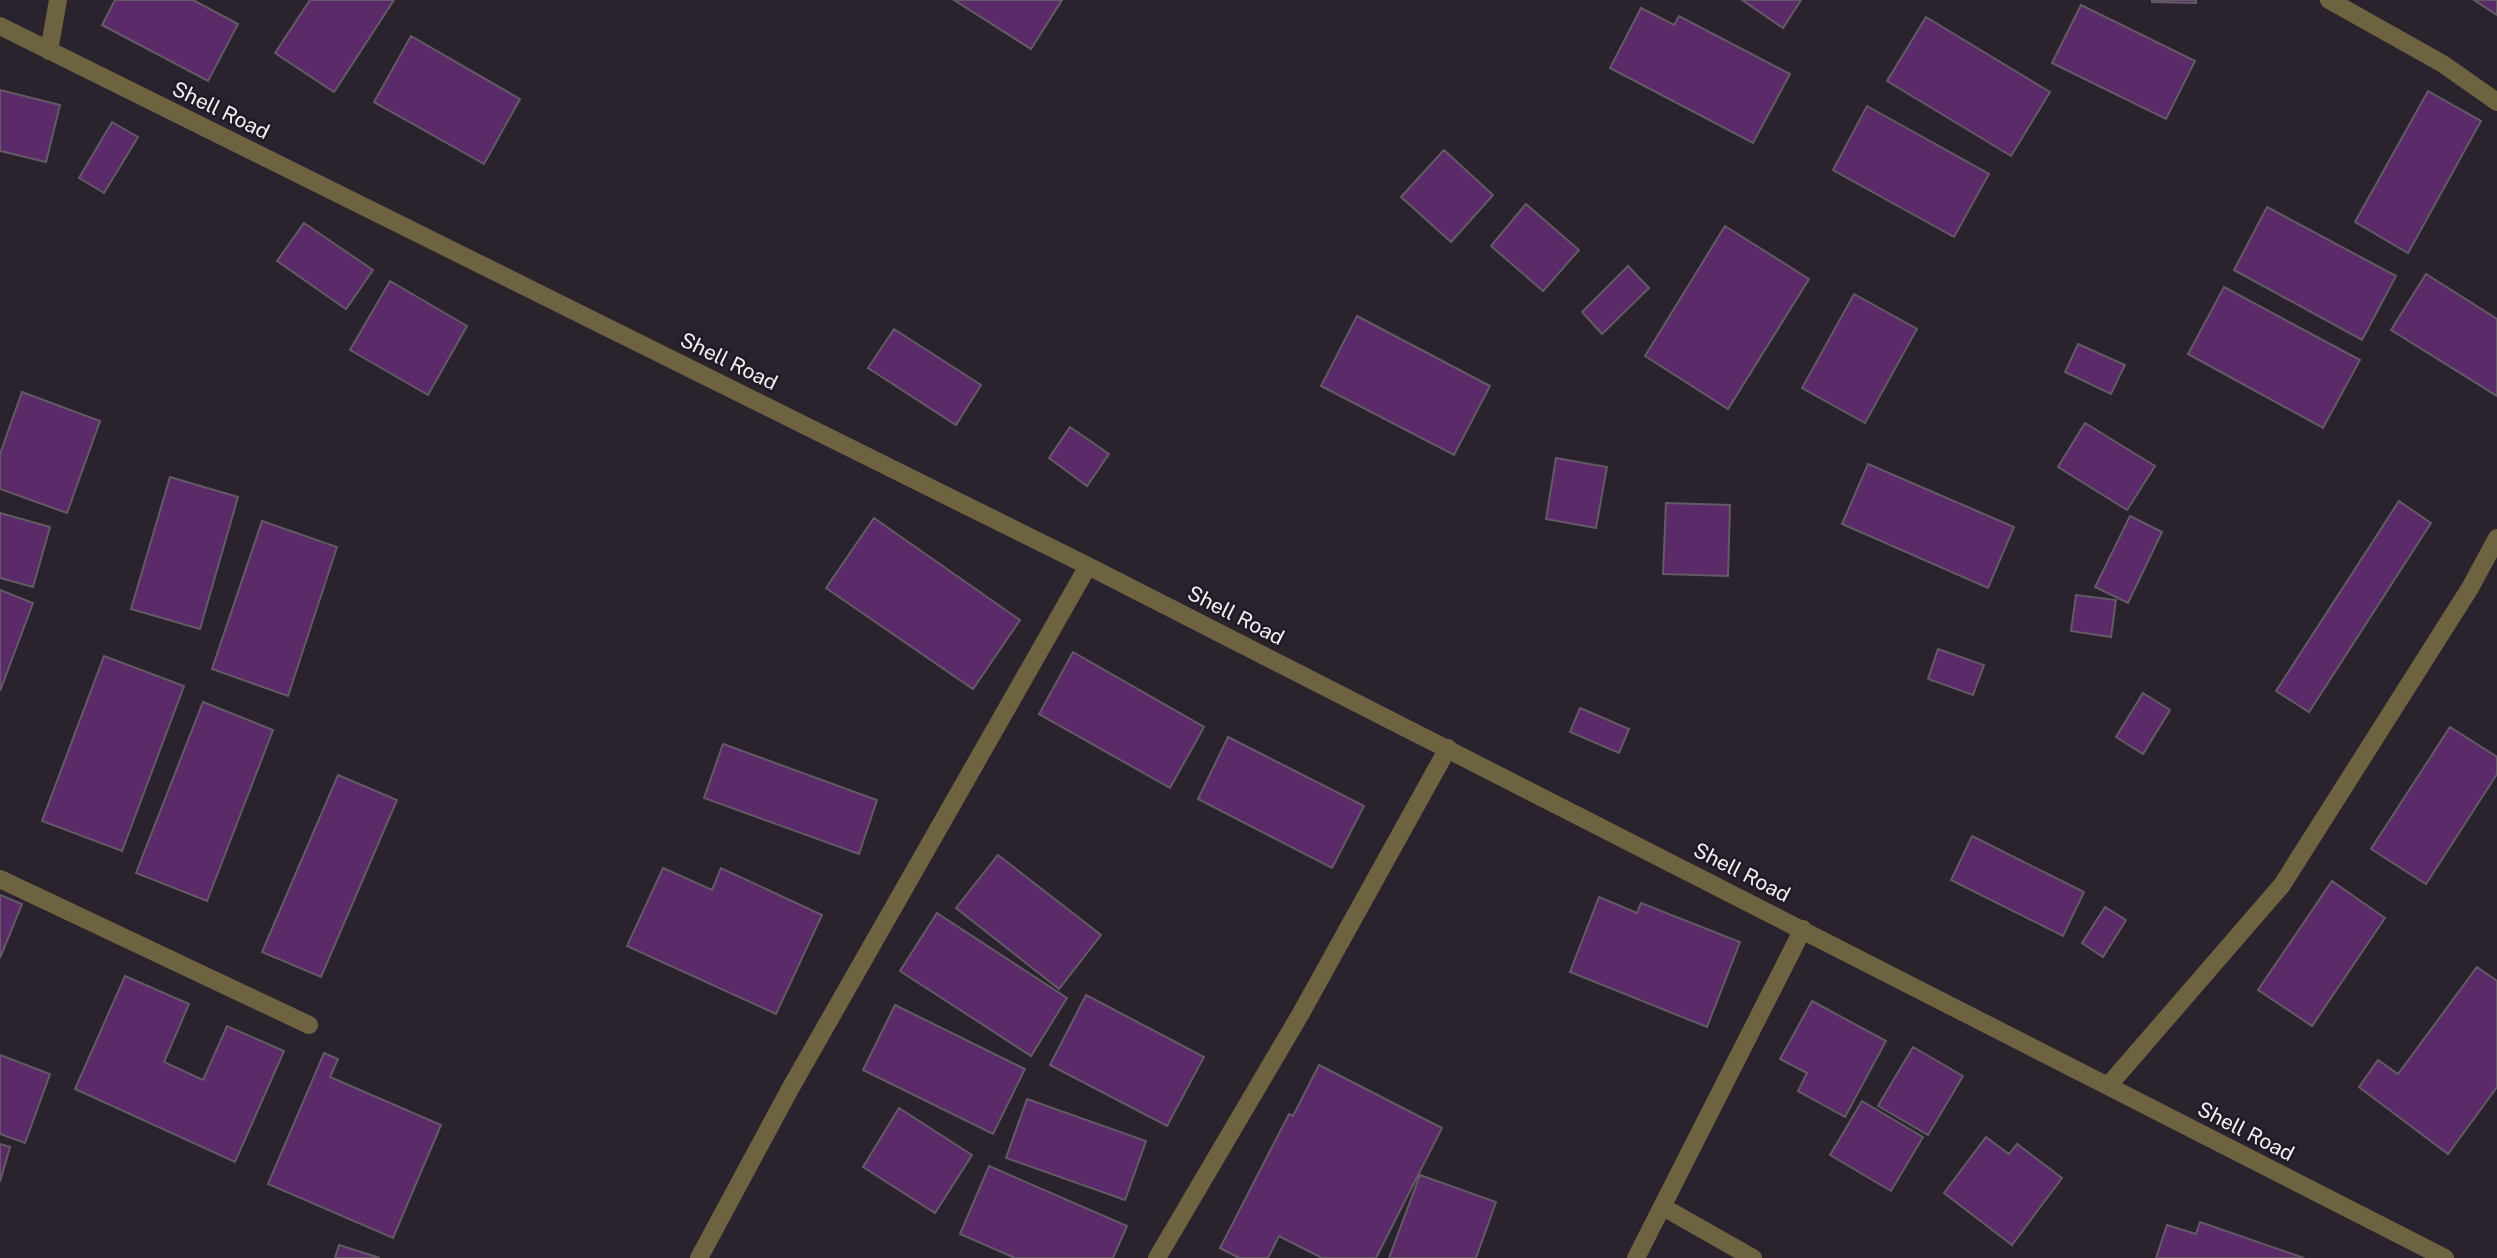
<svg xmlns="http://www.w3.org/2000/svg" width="2497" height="1258" font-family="'Public Sans',sans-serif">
<rect width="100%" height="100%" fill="#2a222d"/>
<path fill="#5b2a69" stroke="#635a66" stroke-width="2" d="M115,0H193L238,24L208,81L102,25Z
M310,0H394L334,92L275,53Z
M954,0H1062L1031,49Z
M1742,0H1801L1783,28Z
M2152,0H2196V3L2152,2Z
M2474,0H2497V15Z
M2081,5L2195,61L2166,119L2052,63Z
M1641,8L1674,25L1679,16L1790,74L1753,143L1610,68Z
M1926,17L2050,92L2011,156L1887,81Z
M411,36L520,99L484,164L374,102Z
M0,90L60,105L46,162L0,151Z
M2428,91L2481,121L2408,253L2355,222Z
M1867,106L1989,174L1954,237L1833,170Z
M112,122L138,137L104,193L79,178Z
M1444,150L1493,195L1451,242L1401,197Z
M1526,204L1579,250L1543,291L1491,246Z
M2267,207L2396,276L2362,340L2234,270Z
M304,223L373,270L346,309L277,261Z
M1725,226L1809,279L1728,409L1645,356Z
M1628,266L1649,288L1602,334L1582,312Z
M2426,274L2497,319V396L2391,330Z
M390,281L467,326L428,395L350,350Z
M2224,287L2360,360L2323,428L2188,354Z
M1854,294L1917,329L1865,423L1802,388Z
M1357,316L1490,386L1454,455L1321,386Z
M894,329L981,385L956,425L868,368Z
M2078,344L2125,365L2111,394L2065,372Z
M22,392L100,421L67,513L0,489V454Z
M2085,423L2155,466L2127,510L2058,467Z
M1070,427L1109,454L1087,486L1049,458Z
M1556,458L1607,467L1596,528L1546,519Z
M1868,464L2014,527L1988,588L1842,524Z
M170,477L238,497L200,629L131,609Z
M2399,501L2431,523L2309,712L2276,691Z
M1666,503L1730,505L1728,576L1663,574Z
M0,513L50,527L33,587L0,578Z
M2130,516L2162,532L2128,603L2095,587Z
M874,518L1020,620L973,689L826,588Z
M262,521L337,547L288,696L212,669Z
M0,590L33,603L0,691Z
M2076,595L2116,600L2111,637L2071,631Z
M1938,649L1984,665L1973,695L1928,679Z
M1073,652L1204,727L1170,788L1039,714Z
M104,656L184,686L122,851L42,821Z
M2143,693L2170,710L2143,754L2116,737Z
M203,702L273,730L207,901L136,873Z
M1580,708L1629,729L1619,753L1570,732Z
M2450,727L2497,757V774L2426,884L2371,849Z
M1228,737L1364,806L1332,868L1198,799Z
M723,744L877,800L859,854L704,798Z
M338,775L397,800L321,977L262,952Z
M1972,836L2084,892L2063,936L1951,880Z
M998,855L1101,935L1059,989L956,908Z
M663,868L712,890L721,868L822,915L776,1014L627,946Z
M2332,881L2385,918L2312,1026L2258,990Z
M0,895L22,904L0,958Z
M1599,897L1637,913L1641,903L1740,942L1707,1027L1570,972Z
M2105,907L2126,920L2103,957L2082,943Z
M937,913L1067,998L1031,1056L900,971Z
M2477,967L2497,981V1087L2448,1154L2359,1087L2378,1060L2398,1074Z
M125,976L189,1004L164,1062L203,1080L227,1026L284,1051L235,1162L75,1089Z
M1086,995L1204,1057L1167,1126L1050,1065Z
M1812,1001L1886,1041L1845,1117L1798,1091L1807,1073L1780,1059Z
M895,1005L1025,1069L993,1134L863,1070Z
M1913,1047L1963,1076L1928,1135L1878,1106Z
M324,1053L338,1059L330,1077L441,1125L393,1238L268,1184Z
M0,1055L50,1074L25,1143L0,1134Z
M1319,1065L1442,1128L1376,1258H1322L1279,1236L1268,1258H1239L1220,1248L1289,1114L1293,1116Z
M1027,1099L1146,1141L1125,1200L1006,1158Z
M1862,1101L1923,1137L1891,1191L1830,1155Z
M899,1108L972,1155L935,1213L863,1167Z
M1986,1137L2009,1154L2017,1144L2062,1178L2012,1245L1944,1193Z
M0,1144L10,1147L0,1182Z
M989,1166L1127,1226L1113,1258H1015L960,1234Z
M1420,1175L1496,1202L1476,1258H1389Z
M2200,1222L2304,1258H2156L2167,1225L2196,1234Z
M339,1245L380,1258H335Z"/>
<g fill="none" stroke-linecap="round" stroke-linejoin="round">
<path stroke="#6d6341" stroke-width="18" d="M2329,0L2443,64L2497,102
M0,26L1088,566L2445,1258
M49,51L58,0
M0,879L309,1025
M2108,1086L2282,885L2470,588L2497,538
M1663,1207L1753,1258
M699,1258L790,1089L1088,566
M1157,1258L1300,1015L1448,748
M1636,1258L1803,929"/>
</g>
<g text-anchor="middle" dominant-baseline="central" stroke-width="5" stroke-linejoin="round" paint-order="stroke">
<g font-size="21" fill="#f3eef5" stroke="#211923">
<text transform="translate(221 110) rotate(26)">Shell Road</text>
<text transform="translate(729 361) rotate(26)">Shell Road</text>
<text transform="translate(1236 615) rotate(27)">Shell Road</text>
<text transform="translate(1742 872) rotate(27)">Shell Road</text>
<text transform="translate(2246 1131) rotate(27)">Shell Road</text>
</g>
</g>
</svg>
